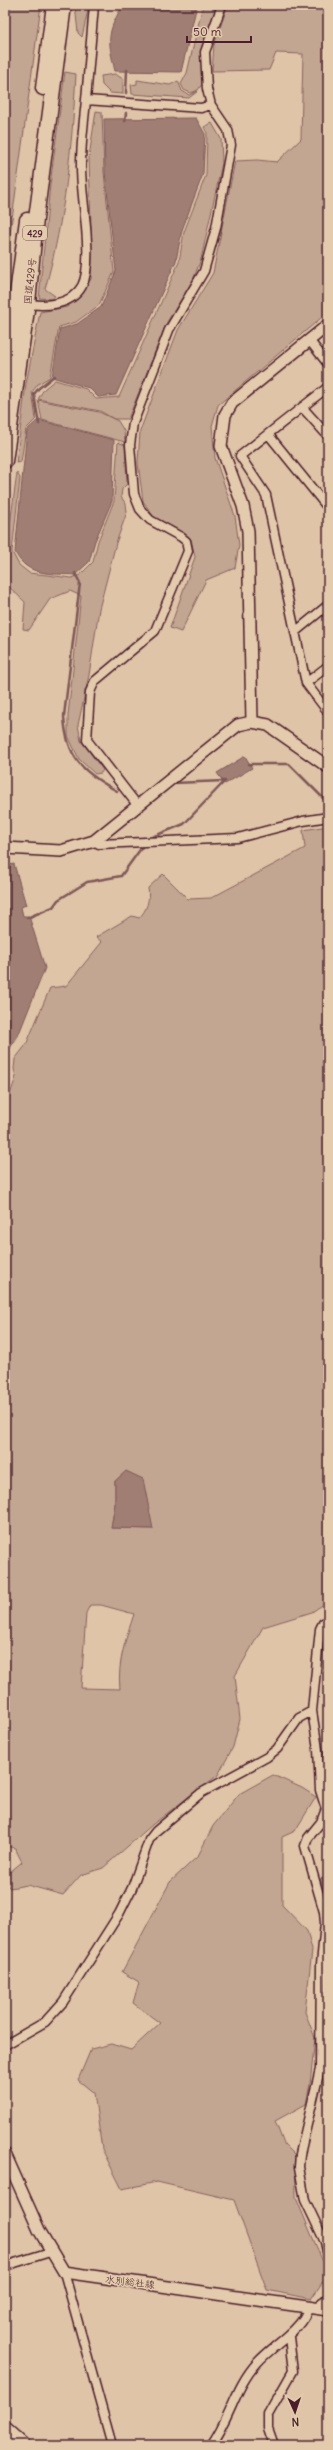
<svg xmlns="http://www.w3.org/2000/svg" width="333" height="2450" font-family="Delius,'Klee One',sans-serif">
<rect width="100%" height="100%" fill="#dfc4a8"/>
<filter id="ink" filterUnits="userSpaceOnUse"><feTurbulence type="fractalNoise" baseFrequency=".025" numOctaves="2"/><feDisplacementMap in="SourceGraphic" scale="8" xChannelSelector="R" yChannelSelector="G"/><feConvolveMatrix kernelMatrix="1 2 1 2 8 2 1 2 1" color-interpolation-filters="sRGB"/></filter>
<g filter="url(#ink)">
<path fill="#c3a691" stroke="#86625e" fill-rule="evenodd" d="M5,5H41L5,271Z
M75,5H89L82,37L78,33Z
M203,5H217L202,46V84L198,90L191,93L184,90L181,84L187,73Z
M228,5H328V278L325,299L328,312L218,405L212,426L215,458L235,516L239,545L235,568L206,580L181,632L170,628L195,557L191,539L155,519L143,501L138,463L140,431L178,330L213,273L235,161L257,160L277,162L301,139L303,54L276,53L269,70L212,71L214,45Z
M65,72L76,74C72,147 65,218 45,289L55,296L51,299L39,298L50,185Z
M115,74L123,79V94L110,93L102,85L101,76Z
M137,80L170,85L178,81L182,91L189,95L198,91L189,98L132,94L131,85L137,84Z
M96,111L102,112L104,172L114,272L99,305L76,322L59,327L50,377L38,384L32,392L36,419L26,429L21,462L16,463L26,384L40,312L67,307L77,299L91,279L92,259L89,157Z
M212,123L221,139L222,163L201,259L193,280L167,322L128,419H114L100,411L38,399L44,389L55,380L86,389L96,399L119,397L179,262L184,232L206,175L207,133L204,127Z
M38,400L99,412L118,421L124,431L125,442L42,420Z
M118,442L125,445L127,484L122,489L121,497L126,504L127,512L116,543L99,609L89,675L78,725L81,741L103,770L101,773L95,774L79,759L68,736V715L81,596L70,591L50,599L29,630L23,629L25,602L5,583V562L17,473L20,478L12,552L19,565L29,573L72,578L80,575L93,562L98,541L114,501Z
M328,826V1601L312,1612L263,1627L235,1676L240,1719L233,1747L218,1775L153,1824L103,1868L81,1875L63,1895L27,1885L10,1888L5,1883V1876L22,1862L15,1848L5,1846V1109L16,1077L14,1069L15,1059L26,1045L50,988L66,986L102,942L96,937L132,916L139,918C147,910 150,900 148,888L163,874L188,899L211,898L305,848L303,830ZM115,1481L153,1529L111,1528L115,1504ZM90,1605H101L134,1614C126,1639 117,1662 120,1689L81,1688L86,1613Z
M273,1775L302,1788L316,1797L295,1831L282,1837V1905L307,1931L312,1950L305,2012L315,2038L310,2084L306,2104L275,2121L284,2144L295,2155L296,2198L328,2274L311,2299L267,2290L234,2200L157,2182L122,2189L102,2149L94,2093L78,2080L91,2049L111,2044L131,2050L160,2023L133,2003L139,1982L122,1972L170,1882L198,1856L213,1826L239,1794Z"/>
<path fill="#a07e73" stroke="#7e5856" d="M121,5H197L181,72L115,71C108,42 106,33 122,7Z
M196,118L205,134L203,174L182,230L176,261L116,395L98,397L89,388L52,377L60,329L77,324L101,307L116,271L105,172L104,119Z
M38,420L114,440L112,501L95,541L89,562L75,575C51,573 27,577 15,552L27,430Z
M245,756L252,768L225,784L217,773Z
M14,864L26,905L21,907L23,916H29L45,968L18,1036L8,1051L5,1050V873L9,865Z
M126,1471L143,1479L153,1529L111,1528L115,1504V1481Z
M328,1876V1918L318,1880Z"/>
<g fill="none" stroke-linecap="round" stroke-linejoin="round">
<path stroke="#7e5856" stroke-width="2.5" d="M126,93L127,70
M125,121L126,113
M39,424L34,394L39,388L54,376
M75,573L80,583L64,716C66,757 82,772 117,791
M249,764H289L328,803
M174,783L224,781
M152,837L184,824L225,781
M27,918L53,907L58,900L87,882L121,876L142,847
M5,1057L8,1048"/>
<g stroke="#4a1f2b" stroke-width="11">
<path id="street" d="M86,100L94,5
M24,303C44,307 71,306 82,286C95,260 80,195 81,164C81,143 84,121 86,100L201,108L211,105
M309,340L328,364
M328,387L240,456L266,495L306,683L328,712
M302,407L328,436
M268,434L328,508
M295,632L328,605
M306,683L328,666
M138,806L87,740L90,692L95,681L155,631L188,551L186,541L181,537L150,520L140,509L134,494L130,445L133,423L163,346L169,330L204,271L216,228L231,145L228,130L211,105L207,89L205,52L222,5
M94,841L99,844L238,838L303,821L328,817
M328,1621L323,1623L320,1629L312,1711L318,1749L320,1790L326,1809L321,1822L308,1838L305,1846L324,1912L325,1923L321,1964L320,2069L300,2154L299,2167L305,2200L325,2242L328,2256
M5,2045L45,2022L63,2002L119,1914L132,1888L149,1840L156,1831L201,1793L267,1757L277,1749L299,1718L312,1711
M5,2266L50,2252
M64,2272L112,2445
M319,2309L322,2302L328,2298
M211,2445C230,2419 235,2387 257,2363C274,2344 300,2332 309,2307
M274,2445L268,2428V2415L293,2371L289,2337"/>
</g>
<g stroke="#4a1f2b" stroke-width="14">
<path id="secondary" d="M252,722L248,531L243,506L221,446L225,415L232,403L328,325
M5,848L61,851L94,841L238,725L252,722L268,725L328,767
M5,2154L39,2230L64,2272L328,2310"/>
</g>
<g stroke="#4a1f2b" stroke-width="17">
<path id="highway" d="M43,88L54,5
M5,382L27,220
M5,461L28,303L36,219L64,5
M5,2429L23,2445
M5,2444L7,2445"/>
</g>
<use href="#street" stroke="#e5cbad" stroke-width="8"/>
<use href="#secondary" stroke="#e5cbad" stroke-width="11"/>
<use href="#highway" stroke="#e5cbad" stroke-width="14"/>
</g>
</g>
<g text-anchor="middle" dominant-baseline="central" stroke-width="3" stroke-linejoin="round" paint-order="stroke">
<rect fill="#e5cbad" stroke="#785352" stroke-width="1" x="23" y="226" width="24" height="14" rx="3"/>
<g font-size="9" font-weight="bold" fill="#4a1f2b">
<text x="35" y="233">429</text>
</g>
<g font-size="10" fill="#4a1f2b" stroke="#e5cbad">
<text transform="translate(30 281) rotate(-84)">国道429号</text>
<text transform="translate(130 2282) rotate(7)">水別総社線</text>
</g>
</g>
<rect width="333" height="2450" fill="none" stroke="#e5cbad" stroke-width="20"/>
<rect x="10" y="10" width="313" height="2430" fill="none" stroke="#4a1f2b" stroke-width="1.5" filter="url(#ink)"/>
<g transform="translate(295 2412) rotate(177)" stroke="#e5cbad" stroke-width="3" paint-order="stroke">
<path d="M0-3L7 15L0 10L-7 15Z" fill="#4a1f2b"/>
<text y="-6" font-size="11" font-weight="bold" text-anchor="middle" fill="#4a1f2b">N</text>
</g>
<path d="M187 36v6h64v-6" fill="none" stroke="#4a1f2b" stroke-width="2"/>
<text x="193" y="36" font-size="12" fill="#4a1f2b" stroke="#e5cbad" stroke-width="3" paint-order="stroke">50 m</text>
</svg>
